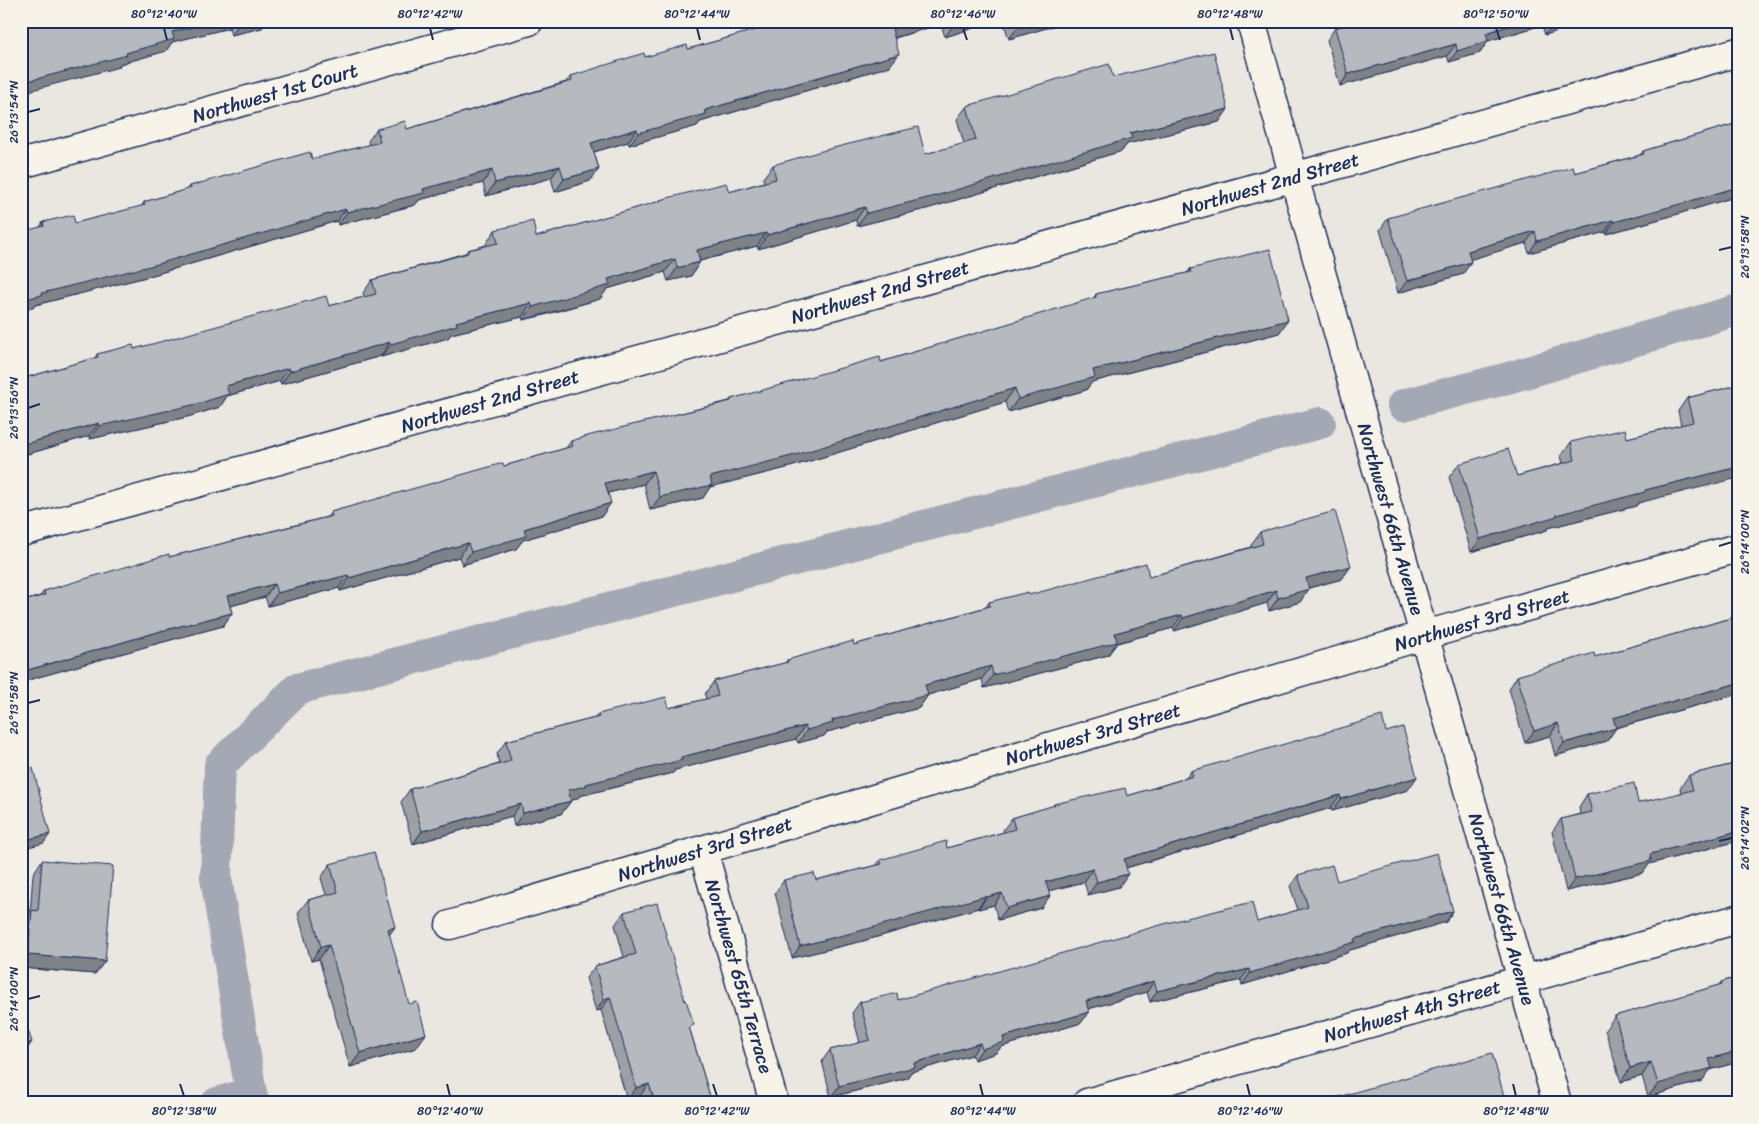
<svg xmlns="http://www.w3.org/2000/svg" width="1759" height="1124" font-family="Sriracha,sans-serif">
<rect width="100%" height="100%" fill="#eae7e0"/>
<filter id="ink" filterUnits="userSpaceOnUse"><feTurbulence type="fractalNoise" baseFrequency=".02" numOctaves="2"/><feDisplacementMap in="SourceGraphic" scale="10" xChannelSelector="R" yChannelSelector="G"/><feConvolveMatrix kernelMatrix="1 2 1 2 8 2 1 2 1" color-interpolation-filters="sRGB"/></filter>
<g filter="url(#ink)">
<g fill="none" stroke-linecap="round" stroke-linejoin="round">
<path stroke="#a3a8b4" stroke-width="32" d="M1403,405L1501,380L1738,310
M217,1103L251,1093
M254,1103L251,1093L216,878L220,765L297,689L1320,423"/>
<g stroke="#1b2f5e" stroke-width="31">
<path id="street" d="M1251,21L1294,177L1557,1103
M21,164L529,21
M21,532L1294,177L1738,52
M703,850L774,1103
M450,925L1425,635L1738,548
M1087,1103L1738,919"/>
</g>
<use href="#street" stroke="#f7f3e8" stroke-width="28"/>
</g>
<path fill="#9da0a4" stroke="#1b2f5e" d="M21,21H267L262,28L231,35L229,28L172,42L166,51L120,64L119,67Z
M767,21H995L945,37L941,24L895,38L890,66L700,122L697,126L629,145L628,142L594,152L599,169L590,181L555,192L551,178L486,196L483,183L419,200L415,205L338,225L337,221L146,277L35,305L33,308L40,227L43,222L75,223L141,207L144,202L188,189L190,186L312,159L369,145L368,141L377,129H407L566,82L571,76L645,57L688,49L756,30L760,23Z
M1003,21H1070L1009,39Z
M1359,21H1578L1576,25L1545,35L1542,25L1488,41L1480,53L1449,62L1447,56L1340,86L1327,40L1335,28Z
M1113,77L1228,109L1219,122L1127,144L1122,151L926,209L857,226L856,220L758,249L757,246L700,261L691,276L668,281L665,272L607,289L600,299L541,316L523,320L522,317L451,334L448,338L381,357V356L281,384L280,381L227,396L220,407L187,417L90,439L89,436L21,456V379L95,358L97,354L134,349L329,306L364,297L363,293L372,280L465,253L468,250L486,245V244L495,230L536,237L658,202L660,200L729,192L764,182L763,178L773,165L925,154L964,144L957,119L967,106Z
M1738,123V196L1671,216L1606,234L1605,232L1529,253L1526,243L1470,259L1463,274L1398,293L1380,230L1388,218L1575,173L1640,155L1643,151Z
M1190,269L1288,320L1279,333L1092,382L1086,390L1008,412L1005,402L790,467L710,487L703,498L650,510L644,484L608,493L602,516L523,540L516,549L462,565L459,557L340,591L339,588L268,606L265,597L230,606L232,613L223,626L152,645L21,682V602L40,596L44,591L169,557L327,517L331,512L504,466L566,448L571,441L729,401L731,399L881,362L1093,299L1096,294L1187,273Z
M1738,385L1636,506L1548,528L1547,530L1471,552L1449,477L1459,464L1517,476L1563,463L1561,456L1571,442L1627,438L1681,425L1678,411L1687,398Z
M1260,532L1351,566L1342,579L1309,588L1300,602L1269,611L1267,603L1174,631L1173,628L1117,643L1108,655L984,688L982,679L928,695L919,708L827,732L824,736L798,743L796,739L675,770L673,773L579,796L577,799L570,800L571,801L561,814L514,826L512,816L413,844L401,802L410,789L499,764L497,754L506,741L595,718L598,714L669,708L706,699L705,694L714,681L785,663L787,660L854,645L986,607L989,602L1149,577L1251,547V545Z
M1738,616V694L1616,728L1607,741L1555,756L1550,736L1525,743L1509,689L1517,676L1595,657Z
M1386,732L1408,790L1332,811L1331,808L1126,868L1119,887L1088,895L1084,882L1049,891L1041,908L998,920L994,905L978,909V908L863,941L792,958L775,893L784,880H816L877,865L880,860L947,848L1004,832L1003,830L1012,818L1053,806L1054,804L1127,796L1186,778L1191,771Z
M1738,763V841L1649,864L1643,873L1566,891L1552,832L1561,819L1580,814L1579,807L1587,794L1638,803L1681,793L1680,788L1689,775Z
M42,860L105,961L95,974L21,968V936L22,924L30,914L33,874Z
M330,864L389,935L416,1048L350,1067L319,959L311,961L298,913L308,900L326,895L321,878Z
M1298,875L1337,881L1453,911L1446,922L1350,950L1347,953L1242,985L1241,980L1150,1002L1147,992L1088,1009L1081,1023L1001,1047L996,1053L974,1060L972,1055L911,1072L907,1078L831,1097L822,1061L830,1050L860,1043L852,1013L860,1002L898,1000L1257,922L1298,910L1290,886Z
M624,912L690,1030L712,1103H643L640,1096L627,1100L601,1010L596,1011L586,978L595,966L624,957L615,925Z
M1738,977V1062L1710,1070L1702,1081L1648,1097L1642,1076L1621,1082L1605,1030L1615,1016L1719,985L1721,982Z"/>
<path fill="#7f8286" stroke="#1b2f5e" d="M215,21H234L229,28L172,42L166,51L120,64L119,67L21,93V83L126,53L172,32Z
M248,21H267L262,28L231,35L240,23Z
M916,21H942L941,24L883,41L892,29Z
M963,21H995L945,37L954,24Z
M1036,21H1070L1009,39L1018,27Z
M1524,21H1545L1542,25L1488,41L1480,53L1449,62L1457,51L1486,33Z
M1558,21H1578L1576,25L1545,35L1553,23Z
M1456,44L1447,56L1340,86L1348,74Z
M899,54L890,66L700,122L697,126L629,145L638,133L705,110Z
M1228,109L1219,122L1127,144L1122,151L926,209L857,226L867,213L1130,133Z
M637,129L628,142L583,155L591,143Z
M560,166L551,178L486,196L495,183Z
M599,169L590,181L555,192L564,179Z
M492,170L483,183L419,200L415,205L338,225L347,212L423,189Z
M1738,187V196L1671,216L1606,234L1614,222Z
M865,207L856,220L758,249L767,235Z
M346,209L337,221L146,277L35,305L33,308L21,311V300L42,293Z
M1613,220L1605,232L1529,253L1537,241Z
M1535,231L1526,243L1459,263L1468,251Z
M766,233L757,246L688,264L697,250Z
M675,259L665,272L607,289L600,299L523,320L532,307L608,279Z
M700,262L691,276L668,281L677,268Z
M1471,262L1463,274L1398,293L1407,281Z
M531,303L522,317L451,334L448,338L381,357L391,344L456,322Z
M1288,320L1279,333L1092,382L1086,390L1008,412L1018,399L1093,370Z
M390,342L381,356L281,384L290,371Z
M289,368L280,381L227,396L220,407L187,417L90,439L99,426L226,386Z
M1015,388L1005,402L790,467L710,487L703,498L650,510L660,497L710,477Z
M99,423L89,436L21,456V445Z
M1738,467V478L1638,503L1636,506L1548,528L1547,530L1471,552L1480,539L1556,515L1645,490Z
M653,471L644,484L596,496L605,483Z
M611,503L602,516L523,540L516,549L462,565L471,552L524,529Z
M468,543L459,557L340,591L349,578Z
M1351,566L1342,579L1297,591L1306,578Z
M348,575L339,588L268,606L277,593Z
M274,584L265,597L218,609L227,596Z
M1309,589L1300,602L1269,611L1278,598Z
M1276,590L1267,603L1174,631L1183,618Z
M232,613L223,626L152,645L21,682V672L161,631Z
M1182,615L1173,628L1117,643L1108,655L984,688L993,675L1115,633Z
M991,666L982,679L928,695L919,708L827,732L824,736L798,743L807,730L925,685Z
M1738,683V694L1604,731L1613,718Z
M1558,723L1550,736L1525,743L1534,731Z
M805,726L796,739L675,770L673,773L579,796L577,799L559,803L568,790L586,784L681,757Z
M1616,728L1607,741L1555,756L1564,743Z
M1417,777L1408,790L1332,811L1341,799Z
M1340,795L1331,808L1115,871L1124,859Z
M571,801L561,814L514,826L523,813Z
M521,804L512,816L413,844L422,831Z
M1738,831V841L1649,864L1643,873L1566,891L1575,879L1650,854Z
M50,834L44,843L21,849V841Z
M1093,869L1084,882L1037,894L1046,882Z
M1128,874L1119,887L1088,895L1097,882Z
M1002,893L994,905L978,909L987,897Z
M986,896L978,908L863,941L792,958L800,946Z
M1050,896L1041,908L998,920L1007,908Z
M1453,911L1446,922L1350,950L1347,953L1242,985L1250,973L1354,939Z
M395,927L385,941L388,929Z
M329,945L319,959L311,961L321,947Z
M28,955L105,961L95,974L21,968V964Z
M1249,969L1241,980L1150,1002L1157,991Z
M1154,981L1147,992L1078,1012L1086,1001Z
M610,997L601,1010L596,1011L604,999Z
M1089,1012L1081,1023L1001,1047L996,1053L974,1060L982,1049L1003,1037Z
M426,1034L416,1048L350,1067L360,1053Z
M32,1042L22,1056H21V1046Z
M980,1043L972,1055L911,1072L907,1078L831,1097L839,1086L914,1063Z
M1738,1051V1062L1710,1070L1702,1081L1648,1097L1658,1084L1709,1059Z
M1651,1062L1642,1076L1621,1082L1630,1068Z
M649,1084L640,1096L627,1100L636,1088Z"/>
<path fill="#b6babf" stroke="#1b2f5e" d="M21,21H215L172,32L174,39L126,53L127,55L21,83Z
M239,21H248L240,23Z
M767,21H916L892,29L899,54L705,110L706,114L638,133L637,129L591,143L599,169L564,179L560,166L495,183L492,170L423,189L424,193L347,212L346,209L154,265L42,293V295L21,300V232L44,226L43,222L73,215L75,223L145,205L144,202L191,188L190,186L310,152L312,159L380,142L377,129L405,121L407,129L572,81L571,76L644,53L645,57L687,45L688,49L762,28L760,23Z
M953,21H963L954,24Z
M1016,21H1036L1018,27Z
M1359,21H1524L1486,33L1488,41L1457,51L1456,44L1348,74L1335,28Z
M1214,52L1228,109L1130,133L1132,138L935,196L867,213L865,207L767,235L766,233L697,250L700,262L677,268L675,259L608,279L610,285L550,302L532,307L531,303L456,322L457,325L391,344L390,342L290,371L289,368L226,386L229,394L197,404L99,426V423L21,445V379L98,357L97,354L133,345L134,349L326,296L329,306L376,294L372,280L468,253V250L498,243L495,230L533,221L536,237L660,201V200L726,183L729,192L776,179L773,165L825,150L918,127L925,154L976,140L967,106L1109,64L1113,77Z
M1738,123V187L1680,204L1614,222L1613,220L1537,241L1535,231L1468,251L1471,262L1407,281L1388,218L1573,167L1575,173L1644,154L1643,151Z
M1270,249L1288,320L1093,370L1095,377L1018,399L1015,388L799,454L710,477L712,485L660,497L653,471L605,483L611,503L524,529L526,536L471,552L468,543L349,578L348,575L277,593L274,584L227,596L232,613L161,631L21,672V602L45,595L44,591L142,562L169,554V557L332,516L331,512L503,463L504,466L573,446L571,441L591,435L731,401V399L880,357L881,362L1096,297V294L1191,272L1190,269Z
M1738,385V467L1645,490V492L1556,515L1557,516L1480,539L1459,464L1508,449L1517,476L1575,460L1571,442L1625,429L1627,438L1693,422L1687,398Z
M1335,511L1351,566L1306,578L1309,589L1278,598L1276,590L1183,618L1182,615L1115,633L1117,642L993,675L991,666L925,685L928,695L832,720L833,723L807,730L805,726L681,757L682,760L586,784V786L568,790L571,801L523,813L521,804L422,831L410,789L511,761L506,741L599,717L598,714L666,697L669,708L718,696L714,681L788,662L787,660L853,641L854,645L990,606L989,602L1028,592L1029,595L1146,563L1149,577L1263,544L1260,532Z
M1738,616V683L1613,718L1616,728L1564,743L1558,723L1534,731L1517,676L1594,653L1595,657Z
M1382,716L1386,732L1403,727L1417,777L1341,799L1340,795L1124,859L1128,874L1097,882L1093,869L1046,882L1050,896L1007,908L1002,893L987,897L986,896L871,928L800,946L784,880L814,873L816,880L882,864L880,860L946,841L947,848L1015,829L1012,818L1055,805L1054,804L1125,788L1127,796L1193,776L1191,771Z
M1738,763V831L1650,854L1651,861L1575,879L1561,819L1592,812L1587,794L1634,783L1638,803L1693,790L1689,775Z
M33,768L50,834L21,841V771Z
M374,852L395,927L388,929L409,1004L417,1002L426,1034L360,1053L329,945L321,947L308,900L338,892L330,864Z
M1437,853L1453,911L1354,939L1355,942L1250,973L1249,969L1157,991L1154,981L1086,1001L1089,1012L1003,1037L1004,1042L982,1049L980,1043L914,1063L915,1067L839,1086L830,1050L870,1040L860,1002L897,993L898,1000L1171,922L1252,902L1257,922L1308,907L1298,875L1332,865L1337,881Z
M42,860L113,866L105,961L28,955L32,910L38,911Z
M657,903L685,1001L686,1000L694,1025L689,1027L712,1103H655L649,1084L636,1088L610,997L604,999L595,966L636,954L624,912Z
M1738,977V1051L1709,1059L1712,1068L1658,1084L1651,1062L1630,1068L1615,1016L1722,984L1721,982Z
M21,1010L32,1042L21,1046Z
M1492,1053L1506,1103H1323L1332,1100L1331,1099Z"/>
</g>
<path fill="none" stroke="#1b2f5e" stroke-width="2" d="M164,28L167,40M430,28L433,40M697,28L700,40M963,28L967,40M1230,28L1233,40M1496,28L1500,40M28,112L40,109M1719,250L1732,247M28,408L40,404M1719,546L1732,542M28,703L40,700M1719,841L1732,838M28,999L40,996M180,1084L184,1096M447,1084L450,1096M713,1084L717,1096M980,1084L983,1096M1247,1084L1250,1096M1513,1084L1516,1096"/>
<g text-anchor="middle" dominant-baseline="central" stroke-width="4.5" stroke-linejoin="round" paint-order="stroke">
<g font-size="19" fill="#1b2f5e" stroke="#f7f3e8">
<text transform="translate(275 93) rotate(-16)">Northwest 1st Court</text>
<text transform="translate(1270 184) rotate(-16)">Northwest 2nd Street</text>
<text transform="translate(880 292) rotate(-16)">Northwest 2nd Street</text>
<text transform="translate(490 401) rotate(-16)">Northwest 2nd Street</text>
<text transform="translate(1391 519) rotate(74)">Northwest 66th Avenue</text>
<text transform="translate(1482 620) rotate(-16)">Northwest 3rd Street</text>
<text transform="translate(1093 734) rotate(-16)">Northwest 3rd Street</text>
<text transform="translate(705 849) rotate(-17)">Northwest 3rd Street</text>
<text transform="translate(1502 909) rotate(74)">Northwest 66th Avenue</text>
<text transform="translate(739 976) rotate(74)">Northwest 65th Terrace</text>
<text transform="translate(1412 1011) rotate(-16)">Northwest 4th Street</text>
</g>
</g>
<rect width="1759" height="1124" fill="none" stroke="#f7f3e8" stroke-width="55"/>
<rect x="28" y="28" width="1704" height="1068" fill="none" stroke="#1b2f5e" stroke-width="2"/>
<g font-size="12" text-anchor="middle" fill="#1b2f5e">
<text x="164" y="18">80°12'40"W</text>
<text x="430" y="18">80°12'42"W</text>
<text x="697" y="18">80°12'44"W</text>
<text x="963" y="18">80°12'46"W</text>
<text x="1230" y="18">80°12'48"W</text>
<text x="1496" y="18">80°12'50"W</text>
<text transform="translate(14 112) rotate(-90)" y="4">26°13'54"N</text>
<text transform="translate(1745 247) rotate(-90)" y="4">26°13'58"N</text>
<text transform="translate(14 408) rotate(-90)" y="4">26°13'56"N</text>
<text transform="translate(1745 542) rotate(-90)" y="4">26°14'00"N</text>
<text transform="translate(14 703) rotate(-90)" y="4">26°13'58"N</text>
<text transform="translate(1745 838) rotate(-90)" y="4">26°14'02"N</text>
<text transform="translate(14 999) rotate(-90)" y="4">26°14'00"N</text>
<text x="184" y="1115">80°12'38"W</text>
<text x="450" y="1115">80°12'40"W</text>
<text x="717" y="1115">80°12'42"W</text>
<text x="983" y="1115">80°12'44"W</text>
<text x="1250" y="1115">80°12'46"W</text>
<text x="1516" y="1115">80°12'48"W</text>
</g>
</svg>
